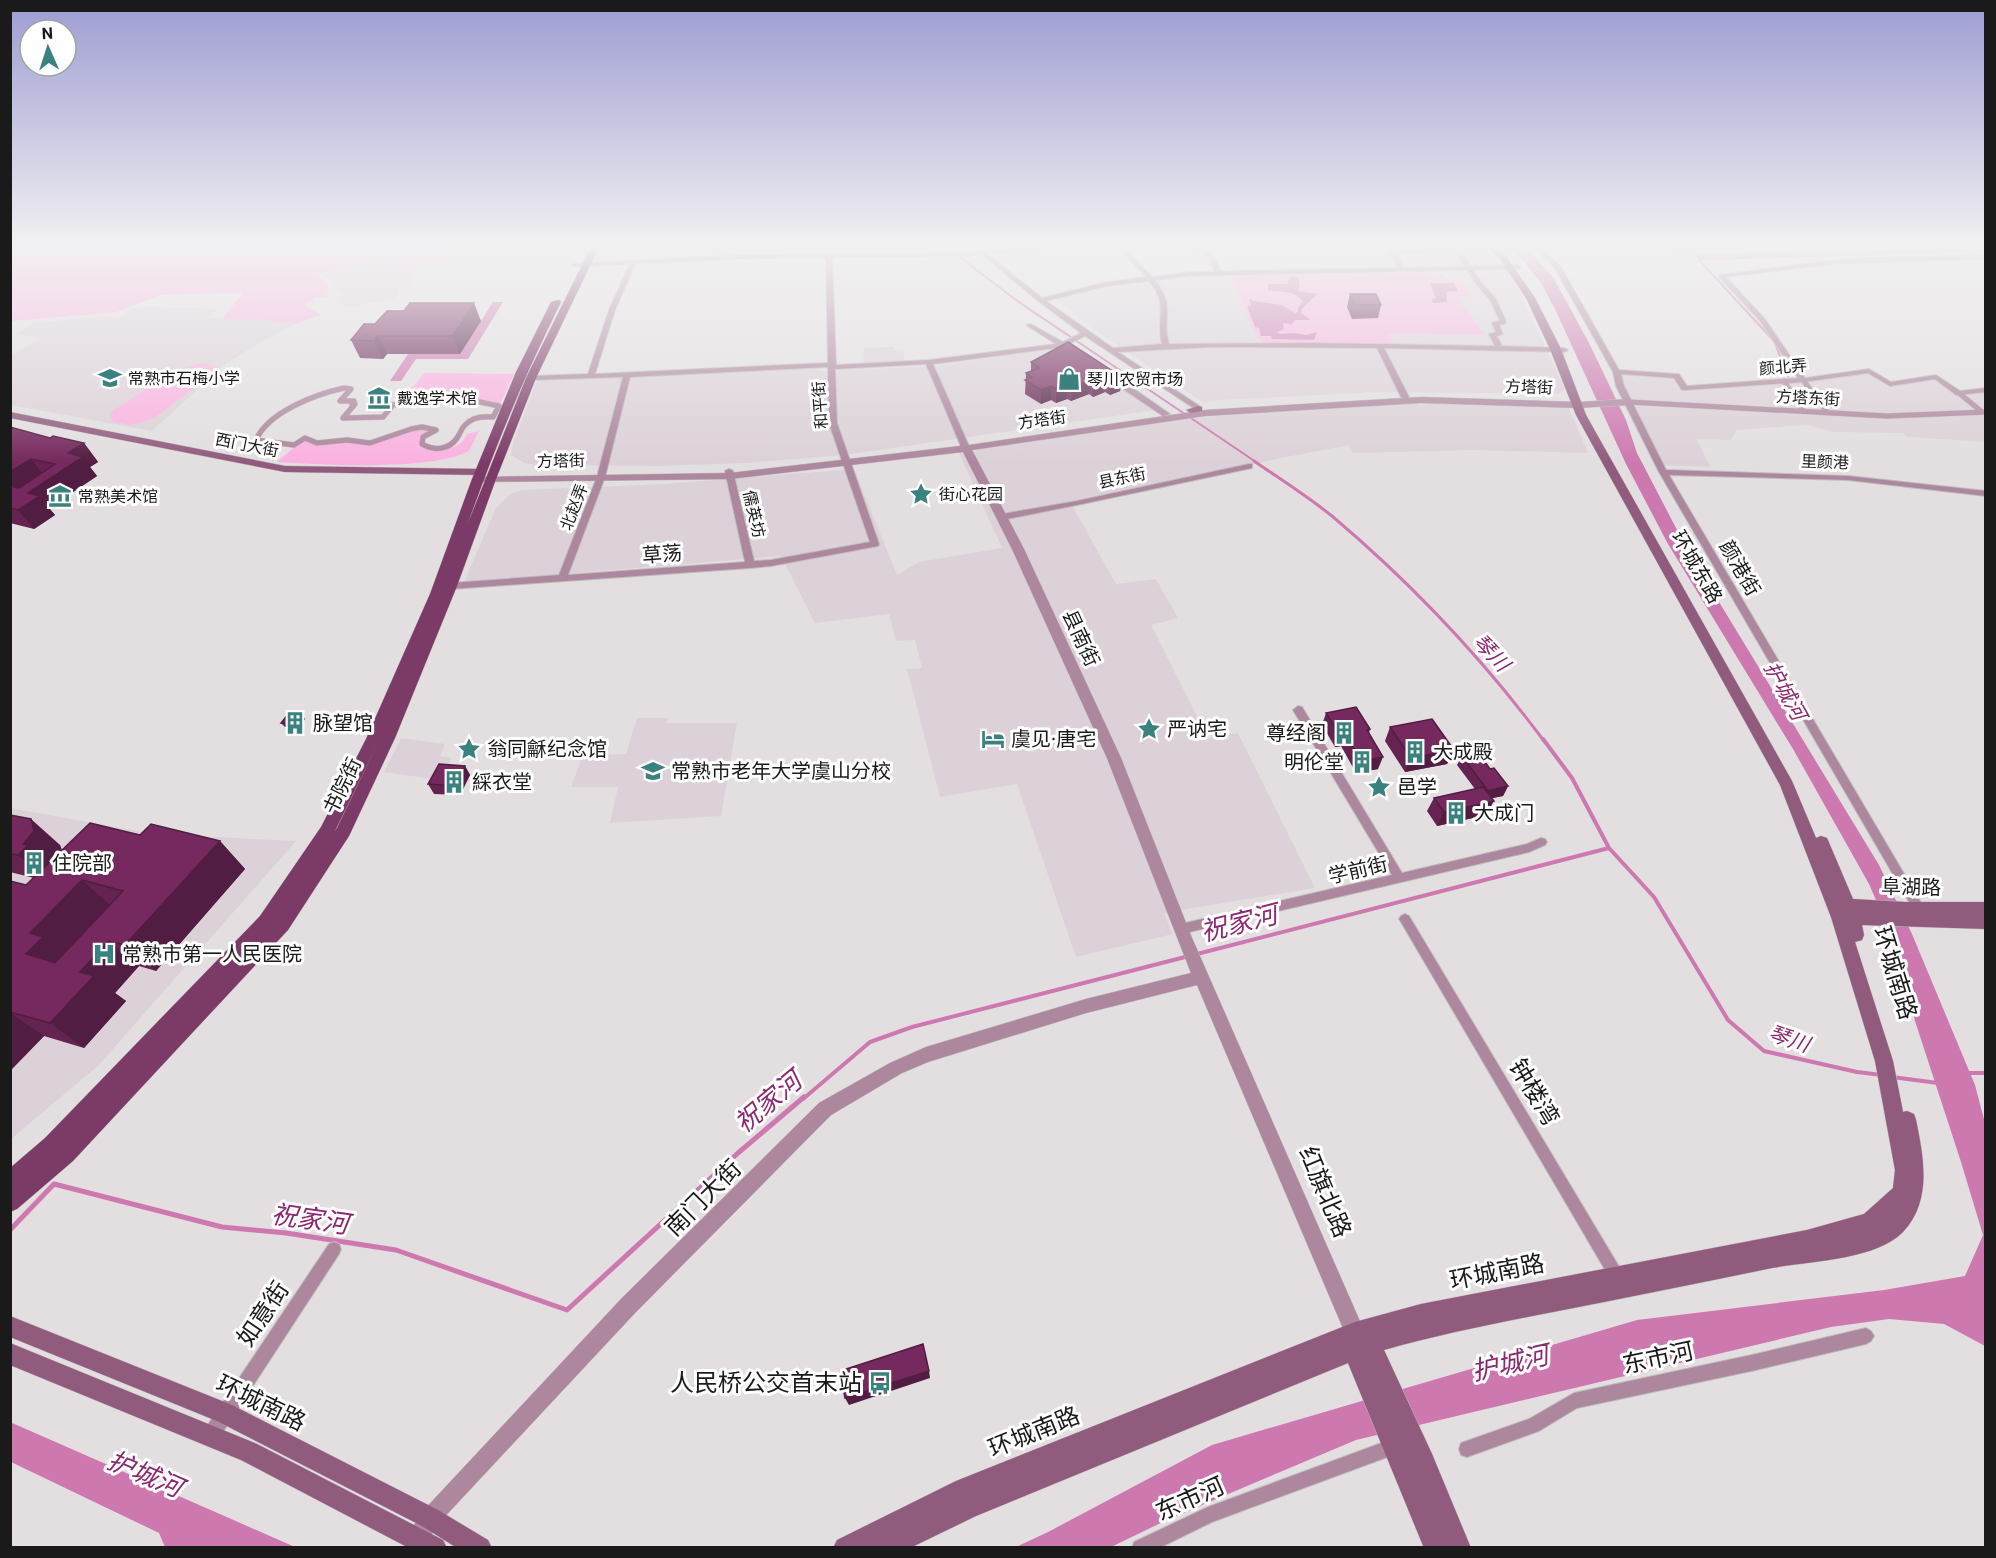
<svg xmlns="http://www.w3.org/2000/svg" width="1996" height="1558" font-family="Roboto,'Noto Sans SC',sans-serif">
<rect width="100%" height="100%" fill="#e3dfe1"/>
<path fill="#dcd1d8" d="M1407,245H1477L1501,261L1509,269L1564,387V391L1560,394L1380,392L1201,401L1096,331L1055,298L1111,285L1184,276L1230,274L1243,301L1394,345L1389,333L1484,335L1458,298L1471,297L1462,283L1451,279L1444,267L1404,269L1390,247Z
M390,258L403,267L416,265L418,267L412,284L400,287L395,298L350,307L343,306L339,302L341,294L322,274Z
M146,307L216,309L209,318L254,319L295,324L262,341L224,365L152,431L11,405L10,355L41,339L17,334L34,323L98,317H120L133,308Z
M894,347V350L904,353V362L863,363L864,348Z
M1062,347L1156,410L844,455L746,463L660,466L536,465L524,463L511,455L514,440L539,376L814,368L821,371L936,366Z
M1612,371L1676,375L1687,389L1869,372L1889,385L1933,378L1952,393L1985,389V442L1908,437L1903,433L1834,432L1807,425L1736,430L1731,440L1697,439L1710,467L1660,465Z
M1356,404H1441L1569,408L1588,453L1473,450L1353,453L1349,445L1276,459L1073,507L1116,584L1156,579L1178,618L1151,625L1208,738L1238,733L1315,888L1164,913L1173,934L1076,957L1017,784L940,797L907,669L922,668L915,640L896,641L889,614L815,623L781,556L464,582L496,508L510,494L522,490L664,484L854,469L897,575L919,562L1002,548L959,453L1137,423Z
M637,718H668L667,723H737L721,816L610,823L618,787H571L583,755L626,754Z
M401,738L445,744L440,756L452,758L439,780L384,772Z
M11,808L154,834L296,841L98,1066L11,1139Z"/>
<path fill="#fbb1e0" d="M11,245H473L446,253L454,258C438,262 405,272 391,264L389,258L318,275L328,287L327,297L313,298V301L306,302L305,306L321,315L295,324L254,319H222L243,293L161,295L116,312L11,321Z
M1437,271L1445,278L1462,283L1472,297L1458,298L1485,335L1389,334L1395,346L1264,344L1254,331L1230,274Z
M203,363L216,367L217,371L154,418L130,425L112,421L110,414L114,410L176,370Z
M424,373L514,374L499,406L474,401L405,397Z
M411,429H431L422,444C438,448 459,454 467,434L479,431L469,451C431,471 322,465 277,462L305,438L308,441L347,440L370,443Z"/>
<path fill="#cd79b0" d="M1504,245H1521L1534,255L1554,279L1589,343L1626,420L1637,453L1688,551L1879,865L1912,934L1975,1085L1985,1123V1346L1944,1324L1889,1319L1831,1327L1356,1440L1169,1519L1111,1547L1014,1548L1048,1532L1212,1445L1637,1320L1884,1290L1965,1276L1983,1235L1961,1162L1915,1021L1897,949L1869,884L1793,749L1668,544L1626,464L1555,309L1541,283L1521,258Z
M1899,245H1985V252L1713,260H1699L1696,256L1701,254L1867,247L1871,250Z
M1291,276L1299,278V291L1317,294L1302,309L1301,313L1311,320H1295L1292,324L1283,323L1284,329L1277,332L1280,334L1294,333L1306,335L1317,332L1314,340L1272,339L1271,336H1261L1259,328L1255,327L1247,306H1251L1249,299H1251L1253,301L1282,305L1295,313L1298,312V308L1303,301C1293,289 1282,293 1268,290V284H1287Z
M1430,283H1454L1458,291L1446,292L1447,302L1433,303L1432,300L1436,298Z
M493,302H503L468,359H416L401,381H390L408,354H460Z
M10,1422L295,1547H165L159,1533L11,1462Z"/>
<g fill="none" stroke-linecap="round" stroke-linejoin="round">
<path stroke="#cd79b0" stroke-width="2" d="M944,245L1016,300L1256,462
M1699,260L1774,341L1788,376"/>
<path stroke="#cd79b0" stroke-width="3" d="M1254,461C1280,479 1307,496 1332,516C1410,582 1483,659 1544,741"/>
<path stroke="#cd79b0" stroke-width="4" d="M1543,739L1572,778L1609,848L1654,897L1728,1020L1764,1051L1857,1072L1882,1075
M1197,954L1609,848
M1966,1073H1986
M1892,1077L1938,1083
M803,1099L870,1042L912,1027L1189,956"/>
<path stroke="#cd79b0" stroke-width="5" d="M10,1230L54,1184L222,1227L286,1233L396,1250L567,1310L738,1153L804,1097"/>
<g stroke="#bfbcbd" stroke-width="6">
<path id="pedestrian" d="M1803,380L1827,412
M1784,381L1803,411
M344,388L351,389L340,401H354L352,404H355L343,418L383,417L393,405L401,403L405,397L471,400L499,406L493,417C483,416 472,417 465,425C461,429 460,434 457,438C449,450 434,451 422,444L423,437L436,430L422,427L411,429L370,443L347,440L317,443L305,438L294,445L256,440C268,412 316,394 344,388Z
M1959,393L1982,412
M1629,402L1887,416L1986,412"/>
</g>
<g stroke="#bfbcbd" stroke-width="2">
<path id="minor" d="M1116,245H1122L1152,277L1190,272H1215L1209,259L1195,245H1201L1214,257L1221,271L1398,268L1389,252L1390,251L1428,248L1430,245H1436L1439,248L1432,252L1396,254L1404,268L1464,266L1451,245H1457L1471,266L1518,265L1521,267L1518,269L1473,270L1481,282L1496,299L1506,321L1505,324L1499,325L1503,334L1497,336L1502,346L1564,348L1568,350L1564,352L1384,348L1409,397L1405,399L1401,397L1377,348L1212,347L1118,352L1201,407L1202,409L1198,411L1085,336L1063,347L933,364L968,444L964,446L960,444L926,364L835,369L837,423L879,544L878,546L771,566L750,568L451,589L447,586L451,583L559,575L597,477L623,377L531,380L527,378L531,376L588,374L609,310L631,261L636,262L615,310L595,374L828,363L826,257L829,255L832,257L836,365L929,360L1056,344L1026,325L1031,324L1063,342L1081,333L1038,301L980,253L985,252L1042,298L1107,282L1146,277ZM1467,270L1476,284L1490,300L1500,321L1493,322L1492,323L1496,332L1489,334L1495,346L1313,343L1169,344C1161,317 1177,308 1155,280L1190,276ZM1149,281C1170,306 1155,318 1162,344L1113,348L1046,301L1107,286ZM828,367L829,423L870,542L771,560L754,561L733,471L729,469L725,471L745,562L568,575L605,477L630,377Z
M1532,245H1538L1561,267L1619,370L1676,374H1679L1687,386L1798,378L1760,321L1719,277V275L1841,259L1986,255V259L1841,263L1726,277L1765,319L1805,378L1869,369L1891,382L1936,375L1960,391L1986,388V392L1956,395L1935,379L1890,386L1868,373L1803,382L1685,390H1682L1674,378L1621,374L1624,386L1666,470L1848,476L1986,491V496L1848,480L1669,475L1923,906L1925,909L1923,912L1919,914L1915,912L1659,472L1616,386L1613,372L1555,268Z
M1739,245H1798L1795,247L1679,250L1676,248L1679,246Z
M1108,375H1114L1170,414L1163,416L1108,379Z
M1249,464H1252V468L1077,505L1002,520L998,517L1002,514L1077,501Z
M1298,706L1302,707L1402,873L1527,844L1541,838L1545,839L1547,842L1545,845L1529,852L1181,934L1177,933L1175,929L1177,925L1181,924L1392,875L1293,710Z
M1405,914L1409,916L1624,1275L1626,1280L1624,1285L1619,1287L1614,1285L1401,922L1399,919L1401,916Z
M334,1242L339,1244L341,1249L339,1254L217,1441L211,1443L205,1441L203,1435L205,1429L329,1244Z
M1866,1328L1871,1331L1874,1336L1871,1341L1866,1344L1756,1370L1577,1408L1539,1431L1467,1457L1461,1455L1459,1449L1461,1443L1529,1419L1574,1393L1756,1354Z
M1395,1438L1401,1440L1403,1446L1401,1452L1212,1522L1159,1548H1132L1134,1542L1208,1507Z"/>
</g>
<g stroke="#bfbcbd" stroke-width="1">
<path id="tertiary" d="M1038,245H1063L1059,247L966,256L737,259L575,267L571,265L575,263L737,255L966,252Z
M1672,245H1680L1683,248L1676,250Z
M1421,397L1578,402L1629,399L1634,402L1629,405L1578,408L1421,403L1205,416L972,450L1024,549L1121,758L1192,938L1362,1326L1365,1333L1362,1340L1355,1343L1348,1340L1197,985L1086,1013L928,1062L902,1073L831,1115L635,1313L437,1525C430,1537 425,1551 409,1546L406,1538L423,1511L621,1299L819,1103L890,1063L926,1047L1086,999L1191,973L1107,758L1012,549L963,452L730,479L478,482L474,481V477L730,473L960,446V442L964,441L969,445L1205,410Z"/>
</g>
<g stroke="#bfbcbd" stroke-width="1">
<path id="secondary" d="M1485,245H1494L1506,256L1535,298L1561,349L1586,415L1792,781L1816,838L1821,836L1827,838L1853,899L1905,902H1986V929L1862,925L1864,935L1862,940L1855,942L1893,1061L1903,1112L1907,1111L1914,1114L1916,1120C1924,1159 1932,1201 1903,1232C1876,1260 1809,1261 1772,1268C1699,1283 1626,1298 1553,1312C1497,1323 1440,1334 1384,1350L1432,1454L1471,1548H1424L1348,1363L976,1516L910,1548H833L837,1540L956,1481L1355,1322L1421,1304L1807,1230L1864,1214L1893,1188L1895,1170L1875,1061L1831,917L1780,785L1576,415L1550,349L1526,298L1500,259Z
M1198,406L1202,407V411L1191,413L1186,410Z
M10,412L285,466L481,469L487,472L481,475L285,472L10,418Z
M10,1316L232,1405L438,1510L488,1540L492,1548H457L422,1526L217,1421L10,1337Z
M10,1343L257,1444L443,1540L447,1548H409L241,1460L10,1365Z"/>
</g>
<g stroke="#bfbcbd" stroke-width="1">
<path id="primary" d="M592,245H600L536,378L496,479L457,586L395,738L349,836L288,930L73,1161L17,1209L10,1212V1168L45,1138L260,916L321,827L366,739L430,594L472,479L516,372L551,302L559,300L561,302C525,374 495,447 468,523L526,378ZM379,741L337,828L333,834L335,831Z"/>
</g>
<use href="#pedestrian" stroke="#ad879e" stroke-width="5"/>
<use href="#minor" fill="#ad879e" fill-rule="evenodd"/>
<use href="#tertiary" fill="#ad879e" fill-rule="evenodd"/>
<use href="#secondary" fill="#915b7e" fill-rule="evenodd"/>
<use href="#primary" fill="#7c3b67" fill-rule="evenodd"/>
</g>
<path fill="#652351" d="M1350,294L1381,305L1378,318L1352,319L1347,307Z
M481,321L460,354H387L383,359L360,358L351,340Z
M1031,362L1122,377L1120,391L1110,395L1105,392L1093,397L1089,394L1071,401L1067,399L1056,403L1051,400L1041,404L1025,394L1026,373L1031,371Z
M10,427L50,438L84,443L98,462L90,467L97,476L49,508L55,515L34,529L10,523Z
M1326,713L1370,729L1369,733L1378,769L1356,773L1341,746L1335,747L1322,725Z
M302,714L305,719L298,729L285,727L281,723Z
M1390,727L1454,750L1447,764L1405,772L1385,741Z
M1462,756L1490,769L1508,786L1503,796L1492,798L1486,815L1437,826L1427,811L1434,798L1475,789L1457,765Z
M465,766L470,775L460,795L434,794L428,784Z
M10,815L60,845L62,850L140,835L220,841L245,869L156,971L139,966L115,993L126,1001L84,1048L44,1036L10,1071V881L26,885L34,878L10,872Z"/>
<path fill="#521d42" d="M474,303L481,321L460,354L453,336Z
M378,336L387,354L383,359L374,341Z
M1122,377L1120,391L1110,395L1111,381Z
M1107,378L1105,392L1093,397L1094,383Z
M1089,380V394L1071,401L1072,387Z
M1068,385L1067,399L1056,403V389Z
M1051,386V400L1041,404V390Z
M84,443L98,462L90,467L97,476L49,508L55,515L34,529L18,510L28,493L68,453Z
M31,459L46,478L10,501V472Z
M302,714L305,719L298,729L294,724Z
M1345,734L1341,746L1335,747L1340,735Z
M1454,750L1447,764L1405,772L1411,758Z
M1383,757L1378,769L1356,773L1361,761Z
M465,766L470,775L460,795L455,786Z
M1508,786L1503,796L1483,800L1488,791Z
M1494,801L1486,815L1437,826L1444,812Z
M31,819L60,845L63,857L48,881L18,855Z
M220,841L245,869L156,971L125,945Z
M82,880L112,907L59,980L26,954L30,933Z
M108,941L139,966L115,993L126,1001L84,1048L50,1023L80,972Z
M10,1013L44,1036L10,1071Z
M929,1371L930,1378L849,1405L845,1398Z"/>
<path fill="#75295e" stroke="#521d42" stroke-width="1.5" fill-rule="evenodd" d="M1350,294H1376L1381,305H1355Z
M410,303H474L453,336H378L374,341L351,340L364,324H375L387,311H404Z
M1068,342L1122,377L1111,381L1107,378L1094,383L1089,380L1072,387L1068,385L1056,389L1051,386L1041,390L1025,380L1032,377L1026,373L1040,368L1031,362Z
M10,427L50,438L53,436L84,443L68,453L83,457L28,493L40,496L18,510L10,508V486L19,488L55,464L31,459L10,472Z
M1356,707L1370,729L1367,730L1383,757L1361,761L1345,734L1340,735L1326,713Z
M289,713L302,714L294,724L281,723Z
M1432,719L1454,750L1411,758L1390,727Z
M1478,752L1490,769L1494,768L1508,786L1488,791L1462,756Z
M439,764L465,766L455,786L428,784Z
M1483,787L1494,801L1444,812L1434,798Z
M10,815L31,819L34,831L23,844L28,845L18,855L10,854Z
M90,823L140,835L151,824L220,841L125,945L108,941L80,972L94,976L50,1023L10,1012V881L26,885ZM82,880L123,891L55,963L26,954L43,937L30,933Z
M923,1344L929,1371L845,1398L840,1371Z"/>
<linearGradient id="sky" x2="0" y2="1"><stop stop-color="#9d9cd2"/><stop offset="0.53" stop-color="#f2f1f2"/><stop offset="1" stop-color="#f2f1f2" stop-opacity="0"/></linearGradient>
<rect width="1996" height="463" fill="url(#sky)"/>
<defs>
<g id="school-bare" transform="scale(1.8)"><path d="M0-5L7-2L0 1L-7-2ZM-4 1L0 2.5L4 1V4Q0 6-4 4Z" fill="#3a827f" stroke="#fff" stroke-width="2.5" paint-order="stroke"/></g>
<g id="shop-bare" transform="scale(1.8)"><path d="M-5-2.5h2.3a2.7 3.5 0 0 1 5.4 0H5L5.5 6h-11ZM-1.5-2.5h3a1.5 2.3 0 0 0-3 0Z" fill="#3a827f" stroke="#fff" stroke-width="2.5" paint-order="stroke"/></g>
<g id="museum-bare" transform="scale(1.8)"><path d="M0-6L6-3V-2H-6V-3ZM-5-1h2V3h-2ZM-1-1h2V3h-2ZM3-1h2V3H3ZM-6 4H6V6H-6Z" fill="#3a827f" stroke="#fff" stroke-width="2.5" paint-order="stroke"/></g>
<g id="sight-bare" transform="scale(1.8)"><path d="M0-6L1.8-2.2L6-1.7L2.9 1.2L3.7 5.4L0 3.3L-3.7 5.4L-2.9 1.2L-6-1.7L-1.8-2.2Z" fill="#3a827f" stroke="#fff" stroke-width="2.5" paint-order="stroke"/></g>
<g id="building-bare" transform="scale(1.8)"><path d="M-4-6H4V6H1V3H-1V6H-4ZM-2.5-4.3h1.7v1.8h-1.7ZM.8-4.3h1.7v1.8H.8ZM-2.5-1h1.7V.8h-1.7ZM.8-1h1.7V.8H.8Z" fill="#3a827f" stroke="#fff" stroke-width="2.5" paint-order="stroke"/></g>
<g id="hotel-bare" transform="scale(1.8)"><path d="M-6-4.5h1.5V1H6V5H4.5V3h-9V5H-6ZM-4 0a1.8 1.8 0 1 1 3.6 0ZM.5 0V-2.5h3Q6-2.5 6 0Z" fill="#3a827f" stroke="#fff" stroke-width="2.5" paint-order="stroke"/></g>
<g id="hospital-bare" transform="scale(1.8)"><path d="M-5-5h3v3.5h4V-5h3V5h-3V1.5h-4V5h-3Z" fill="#3a827f" stroke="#fff" stroke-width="2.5" paint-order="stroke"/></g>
<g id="bus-bare" transform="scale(1.8)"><path d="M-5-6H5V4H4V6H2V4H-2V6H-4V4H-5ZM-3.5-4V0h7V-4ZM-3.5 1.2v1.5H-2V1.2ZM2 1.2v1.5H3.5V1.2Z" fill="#3a827f" stroke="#fff" stroke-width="2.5" paint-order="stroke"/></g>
</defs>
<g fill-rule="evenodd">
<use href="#school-bare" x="110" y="378"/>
<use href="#shop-bare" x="1069" y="379"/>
<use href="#museum-bare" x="379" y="398"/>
<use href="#sight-bare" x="921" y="494"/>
<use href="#museum-bare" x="60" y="496"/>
<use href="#building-bare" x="295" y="723"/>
<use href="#sight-bare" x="1149" y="729"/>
<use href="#building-bare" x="1344" y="733"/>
<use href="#hotel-bare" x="993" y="739"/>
<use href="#sight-bare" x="469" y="749"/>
<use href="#building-bare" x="1415" y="752"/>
<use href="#building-bare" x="1362" y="762"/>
<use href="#school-bare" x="653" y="771"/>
<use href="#building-bare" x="454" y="782"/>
<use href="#sight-bare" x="1379" y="787"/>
<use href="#building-bare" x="1456" y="813"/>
<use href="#building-bare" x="34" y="863"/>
<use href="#hospital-bare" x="104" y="954"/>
<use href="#bus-bare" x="880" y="1383"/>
</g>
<g text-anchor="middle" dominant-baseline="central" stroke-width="6" stroke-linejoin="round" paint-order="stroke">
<g font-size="16" fill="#1b1a1a" stroke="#fff">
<text transform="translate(1783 367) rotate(-5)">颜北弄</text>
<text transform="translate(1529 387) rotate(2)">方塔街</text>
<text transform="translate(1808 398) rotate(3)">方塔东街</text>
<text transform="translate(820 405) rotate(-94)">和平街</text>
<text transform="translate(1042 420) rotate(-8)">方塔街</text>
<text transform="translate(247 445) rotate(11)">西门大街</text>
<text transform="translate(561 461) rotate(-1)">方塔街</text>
<text transform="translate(1825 462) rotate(2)">里颜港</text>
<text transform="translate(1122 478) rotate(-12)">县东街</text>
<text transform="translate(574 507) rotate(-69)">北赵弄</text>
<text transform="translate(754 514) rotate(77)">儒英坊</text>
</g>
<g font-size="16" fill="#1b1a1a" stroke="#fff" text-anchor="start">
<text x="128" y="378">常熟市石梅小学</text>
<text x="1087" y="379">琴川农贸市场</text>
<text x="397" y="398">戴逸学术馆</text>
<text x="939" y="494">街心花园</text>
<text x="78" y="496">常熟美术馆</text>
</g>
<g font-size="20" fill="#1b1a1a" stroke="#fff">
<text transform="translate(662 554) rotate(-4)">草荡</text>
<text transform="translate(1697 567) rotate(60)">环城东路</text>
<text transform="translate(1740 568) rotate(60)">颜港街</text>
<text transform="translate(1081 638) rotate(65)">县南街</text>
<text transform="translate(342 786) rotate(-64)">书院街</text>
<text transform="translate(1358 870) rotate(-13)">学前街</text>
<text transform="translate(1911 887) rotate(1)">阜湖路</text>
</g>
<g font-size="20" fill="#1b1a1a" stroke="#fff" text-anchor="start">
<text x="313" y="723">脉望馆</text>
<text x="1167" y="729">严讷宅</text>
<text x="1326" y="733" text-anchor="end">尊经阁</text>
<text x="1011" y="739">虞见·唐宅</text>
<text x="487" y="749">翁同龢纪念馆</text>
<text x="1433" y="752">大成殿</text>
<text x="1344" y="762" text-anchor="end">明伦堂</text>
<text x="671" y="771">常熟市老年大学虞山分校</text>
<text x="472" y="782">綵衣堂</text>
<text x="1397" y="787">邑学</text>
<text x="1474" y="813">大成门</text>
<text x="52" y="863">住院部</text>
<text x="122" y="954">常熟市第一人民医院</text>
</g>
<g font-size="21" font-style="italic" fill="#8b286f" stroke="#fff">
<text transform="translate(1491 653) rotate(46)">琴川</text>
<text transform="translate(1785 691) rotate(61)">护城河</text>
<text transform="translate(1789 1039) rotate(18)">琴川</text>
</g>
<g font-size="24" fill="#1b1a1a" stroke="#fff">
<text transform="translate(1895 973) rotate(73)">环城南路</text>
<text transform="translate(1534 1092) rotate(59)">钟楼湾</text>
<text transform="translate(1325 1192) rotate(67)">红旗北路</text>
<text transform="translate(703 1198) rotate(-45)">南门大街</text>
<text transform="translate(1497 1272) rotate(-11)">环城南路</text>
<text transform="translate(263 1314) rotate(-56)">如意街</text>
<text transform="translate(1658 1358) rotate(-12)">东市河</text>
<text transform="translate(261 1403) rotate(26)">环城南路</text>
<text transform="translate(1034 1432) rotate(-22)">环城南路</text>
<text transform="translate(1190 1499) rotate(-24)">东市河</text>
</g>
<g font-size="24" fill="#1b1a1a" stroke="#fff" text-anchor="end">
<text x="862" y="1383">人民桥公交首末站</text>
</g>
<g font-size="26" font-style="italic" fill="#8b286f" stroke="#fff">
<text transform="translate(1239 923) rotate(-14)">祝家河</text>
<text transform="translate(768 1102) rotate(-40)">祝家河</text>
<text transform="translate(310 1219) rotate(8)">祝家河</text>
<text transform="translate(1510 1363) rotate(-13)">护城河</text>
<text transform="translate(145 1474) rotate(23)">护城河</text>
</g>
</g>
<rect width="1996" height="1558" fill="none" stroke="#1b1a1a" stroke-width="24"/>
<g transform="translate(48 48) rotate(357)"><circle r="28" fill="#ffffff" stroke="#a4a3a3" stroke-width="1.5"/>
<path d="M0-4.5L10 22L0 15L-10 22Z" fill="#3a827f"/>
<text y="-9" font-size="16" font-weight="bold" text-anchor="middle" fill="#1b1a1a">N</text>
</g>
</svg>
